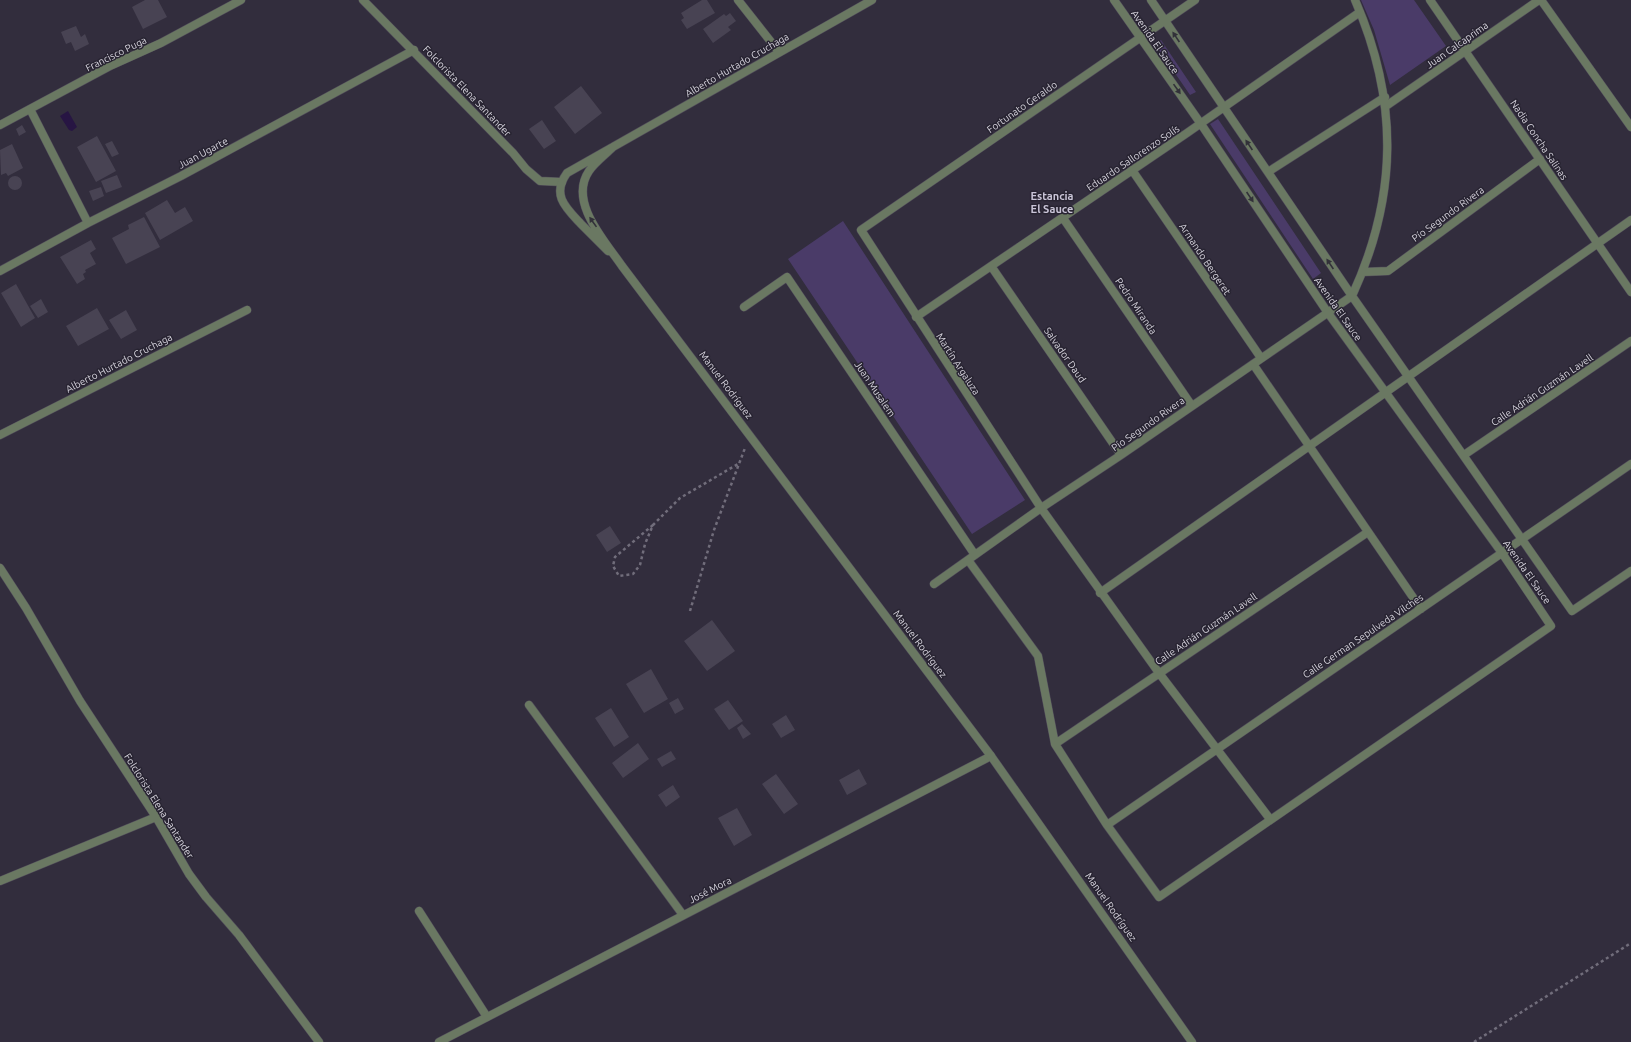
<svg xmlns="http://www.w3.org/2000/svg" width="1631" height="1042" font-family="Ubuntu,sans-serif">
<rect width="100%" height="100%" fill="#322d3d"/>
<path fill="#4a3b68" d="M1361,0H1414L1446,46L1390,85L1374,30Z
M1161,40L1196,92L1190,95L1155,44Z
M1218,119L1321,273L1313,279L1210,124Z
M843,221L1025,500L972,534L788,259Z"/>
<path fill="#271543" d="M68,111L77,127L72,131L69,130L60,116Z"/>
<path fill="#484353" d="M145,0H158L167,17L143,29L132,7Z
M702,0H707L715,13L687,29L681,20L684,18L681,13Z
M730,13L736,21L728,27L731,30L713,43L703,29L724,14L726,16Z
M76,26L81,37L85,34L89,44L75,51L71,42L66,44L61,32Z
M581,86L602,113L575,134L554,107Z
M542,120L556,141L544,149L529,129Z
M22,125L26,132L19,136L16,129Z
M97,136L116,171L96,182L77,147Z
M112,141L119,154L112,157L105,144Z
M12,144L23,168L8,176L6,173L1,175L0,150Z
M117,175L122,187L106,193L101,181Z
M8 183a7 7 0 1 1 14 0a7 7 0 1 1-14 0Z
M101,187L104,196L93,201L89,191Z
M167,200L175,213L185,207L193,221L160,240L145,213Z
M144,217L160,247L126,264L112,238L129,229L128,225Z
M91,240L96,249L90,253L96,264L85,270L86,272L83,274L85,279L77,284L60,257Z
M16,284L35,318L21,327L1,293Z
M41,299L48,312L38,318L30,306Z
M97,308L109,329L78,346L66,326Z
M126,310L137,330L121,339L109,320Z
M610,526L621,543L607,552L596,535Z
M712,620L735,651L707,671L684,641Z
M651,669L668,699L644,713L626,684Z
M678,698L684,709L675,714L669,703Z
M728,700L743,721L729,730L714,709Z
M611,708L629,737L614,747L595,718Z
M786,715L795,730L781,738L772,724Z
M742,724L751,734L743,739L737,728Z
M638,743L649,759L623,778L612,763Z
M671,751L676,759L662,767L657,759Z
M859,769L867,784L847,795L839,780Z
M776,774L798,804L784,814L762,784Z
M673,785L680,797L666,807L658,795Z
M737,808L752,835L734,846L718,818Z"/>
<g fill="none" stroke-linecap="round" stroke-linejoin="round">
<g stroke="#504b5a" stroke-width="9">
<path id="service" d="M529,705L683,915
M419,911L487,1017"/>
</g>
<g stroke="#504b5a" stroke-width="9">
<path id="minor" d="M363,0L513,153L526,169L540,181L562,182
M738,0L779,52
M1151,0L1352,296L1572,611L1631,571
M1195,0L861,230L1041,508L1159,673L1270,819
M1430,0L1631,292
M1541,0L1631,127
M1386,106L1539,0
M30,109L88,223
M0,125L110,66L161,43L241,0
M1132,170L1261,358
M1268,172L1385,97
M1063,218L1192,406
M991,266L1121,455
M0,271L88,223L181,176L414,50
M1363,272L1388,271L1540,159
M744,307L787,277L975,555
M916,317L1187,133L1360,12
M1253,364L1421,609
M0,435L247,310
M1464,455L1631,341
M968,560L1038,656L1055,744L1107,825L1159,897L1551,626L1502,553L1328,313L1201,124L1114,0
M0,568L26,608L80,701L156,817L189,874L206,897L239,935L319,1042
M934,584L1041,508L1121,455L1352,296C1398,196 1399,101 1355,0
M1100,593L1631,220
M1055,744L1368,532
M1107,825L1631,464
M0,881L156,817
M439,1042L991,756"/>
</g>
<g stroke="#504b5a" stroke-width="9">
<path id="tertiary" d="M613,147C605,155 595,162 589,171C568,202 605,241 622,266L991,756L1192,1042
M608,251C599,242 590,233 581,224C566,208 551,195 567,173L872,0"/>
</g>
<path stroke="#716d7b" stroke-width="2.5" stroke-dasharray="3 3" stroke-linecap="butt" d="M653,525L615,557L613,566L619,576L633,574L640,565L645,544L653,525L680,498L738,464
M690,611L714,530L745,448
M1474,1042L1631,943"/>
<use href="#service" stroke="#6a7862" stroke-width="8"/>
<use href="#minor" stroke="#6a7862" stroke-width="8"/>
<use href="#tertiary" stroke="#6a7862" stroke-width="8"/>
</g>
<defs><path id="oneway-solid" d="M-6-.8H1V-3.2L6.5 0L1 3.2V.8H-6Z"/></defs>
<g fill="#323139">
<use href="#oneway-solid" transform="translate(1176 37) rotate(-124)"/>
<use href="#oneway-solid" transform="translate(1177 89) rotate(55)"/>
<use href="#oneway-solid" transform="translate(1249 145) rotate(-124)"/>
<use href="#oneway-solid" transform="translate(1250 197) rotate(56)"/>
<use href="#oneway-solid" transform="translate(593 222) rotate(-125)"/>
<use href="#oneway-solid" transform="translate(1330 264) rotate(-124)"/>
</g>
<g text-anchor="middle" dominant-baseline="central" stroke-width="3" stroke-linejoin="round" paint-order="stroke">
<g font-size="10" fill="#d7d4de" stroke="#282432">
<text transform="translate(1155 42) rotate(55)">Avenida El Sauce</text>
<text transform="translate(1457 45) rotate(-35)">Juan Calcaprima</text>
<text transform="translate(116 54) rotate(-26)">Francisco Puga</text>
<text transform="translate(737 65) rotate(-30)">Alberto Hurtado Cruchaga</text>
<text transform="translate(467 91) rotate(46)">Folclorista Elena Santander</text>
<text transform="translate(1022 107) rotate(-35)">Fortunato Geraldo</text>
<text transform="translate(1539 140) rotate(56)">Nadia Concha Salinas</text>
<text transform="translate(203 153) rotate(-28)">Juan Ugarte</text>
<text transform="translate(1133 158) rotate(-34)">Eduardo Sallorenzo Solís</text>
<text transform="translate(1448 214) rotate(-36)">Pío Segundo Rivera</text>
<text transform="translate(1205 259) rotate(56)">Armando Bergeret</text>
<text transform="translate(1136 306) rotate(56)">Pedro Miranda</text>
<text transform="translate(1338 309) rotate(55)">Avenida El Sauce</text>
<text transform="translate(1065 355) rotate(55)">Salvador Daud</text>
<text transform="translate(119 363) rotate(-27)">Alberto Hurtado Cruchaga</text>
<text transform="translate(958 364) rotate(57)">Martín Argaluza</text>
<text transform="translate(726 385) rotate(53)">Manuel Rodríguez</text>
<text transform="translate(875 389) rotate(56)">Juan Musalem</text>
<text transform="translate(1542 390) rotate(-34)">Calle Adrián Guzmán Lavell</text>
<text transform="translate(1148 424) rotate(-35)">Pío Segundo Rivera</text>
<text transform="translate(1527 572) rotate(55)">Avenida El Sauce</text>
<text transform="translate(1206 629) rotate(-34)">Calle Adrián Guzmán Lavell</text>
<text transform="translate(1363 636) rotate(-34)">Calle German Sepulveda Vilches</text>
<text transform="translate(920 644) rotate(53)">Manuel Rodríguez</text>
<text transform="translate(159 806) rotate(58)">Folclorista Elena Santander</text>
<text transform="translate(710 890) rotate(-27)">José Mora</text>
<text transform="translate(1111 907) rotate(55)">Manuel Rodríguez</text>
</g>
<g font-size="11" font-weight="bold" fill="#c9c4d7" stroke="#282432">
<text x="1052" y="196">Estancia<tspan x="1052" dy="13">El Sauce</tspan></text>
</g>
</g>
</svg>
